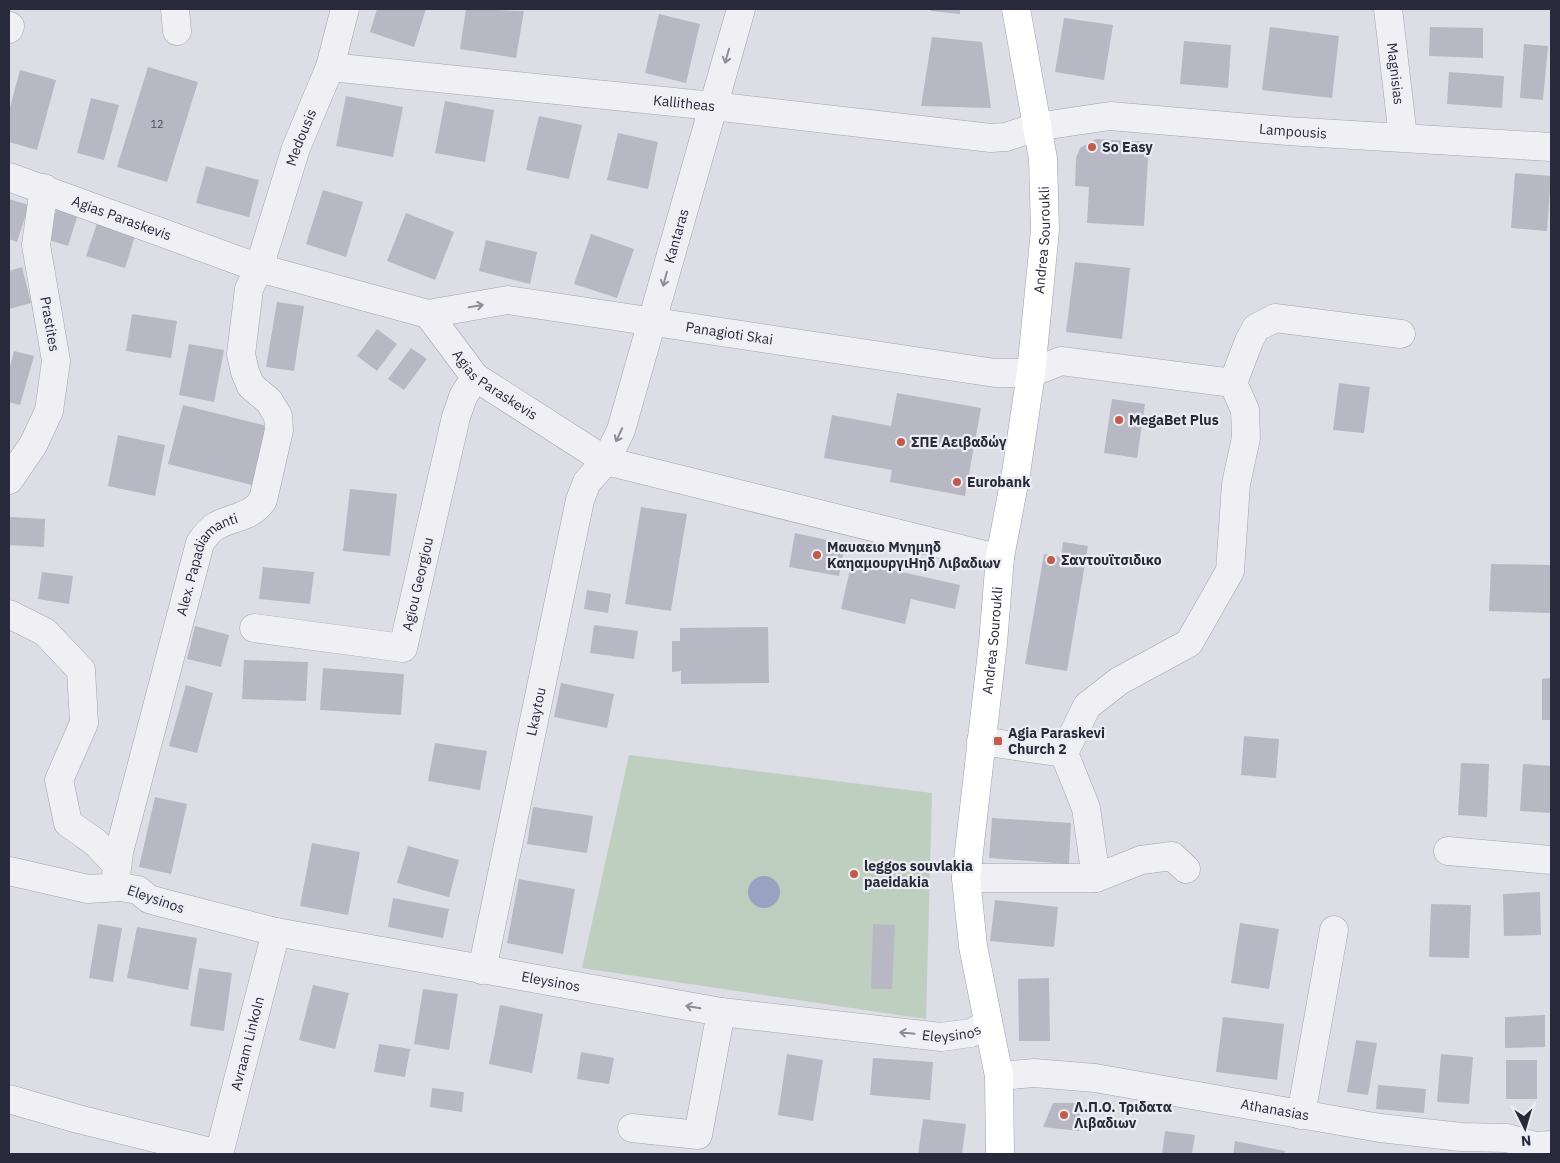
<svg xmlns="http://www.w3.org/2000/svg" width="1560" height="1163" font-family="'IBM Plex Sans',sans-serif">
<rect width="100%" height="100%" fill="#dddde5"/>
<path fill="#becebf" d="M629,755L932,793L926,1019L582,968Z"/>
<path fill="#9aa2c2" d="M748 892a16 16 0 1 1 32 0a16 16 0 1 1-32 0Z"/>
<path fill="#b7b8c4" d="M377,9H426L414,47L370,32Z
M466,9L524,11L516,58L460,49Z
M931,9H960V14L931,11Z
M659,14L700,24L686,83L645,73Z
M1064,18L1113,25L1104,80L1055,72Z
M1270,27L1339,36L1332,98L1262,90Z
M1430,27L1483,28V58L1429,56Z
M932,37L982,42L991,108L921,106Z
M1184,41L1231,45L1228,88L1180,84Z
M1524,44L1548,46L1543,100L1520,98Z
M148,67L198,82L167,182L117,167Z
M20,70L56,80L37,150L9,142V111Z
M1449,72L1504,76L1502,108L1447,104Z
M346,96L403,107L393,157L336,146Z
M91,98L119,105L104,160L77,153Z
M445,101L494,110L485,162L435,153Z
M539,116L582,125L569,179L526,170Z
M618,133L658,142L648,189L607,180Z
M1096,139L1149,142L1144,226L1087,223L1089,187L1075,186L1076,158L1080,148Z
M206,166L259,180L249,217L196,203Z
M1515,173L1551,176L1547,231L1511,228Z
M323,190L363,202L346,257L306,244Z
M9,199L29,205L17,242L9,239Z
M57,208L78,214L68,246L46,239Z
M406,213L454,232L435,280L387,261Z
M97,223L135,236L125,268L86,256Z
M591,234L634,249L617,298L574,284Z
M486,240L537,252L530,284L479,271Z
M1075,262L1130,268L1122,339L1066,332Z
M22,267L31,303L9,309V271Z
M277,302L304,306L294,371L266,367Z
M132,314L177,321L171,358L126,351Z
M377,329L397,344L377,371L357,356Z
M189,344L224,350L214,402L179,395Z
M411,348L427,359L404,390L388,379Z
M14,351L34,356L20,405L9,402V371Z
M1339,383L1370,387L1364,433L1333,430Z
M897,393L981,408L965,496L890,482L892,470L824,458L832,415L891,426Z
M1112,399L1145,404L1137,458L1104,453Z
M183,405L267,426L252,485L168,464Z
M118,435L165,445L155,496L108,486Z
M350,489L397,494L390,556L343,551Z
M641,507L687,514L671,611L625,604Z
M10,517L45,519L44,547L9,545Z
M795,533L845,544L839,576L789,567Z
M1063,542L1088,546L1067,671L1025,664L1044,554L1061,557Z
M852,561L960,585L955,609L911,599L905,624L841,609Z
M1491,564L1551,565V613L1489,611Z
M263,567L314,572L310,604L259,599Z
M42,572L73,576L69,604L38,599Z
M587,590L611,594L608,613L584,609Z
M594,625L638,631L634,659L590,653Z
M195,626L229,635L221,667L187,659Z
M768,627L769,683L681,684V671L672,672V641H680V628Z
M244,660L308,662L306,701L242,699Z
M323,668L404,674L401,715L320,710Z
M1551,678V720H1542V679Z
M561,683L614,694L607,728L554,717Z
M186,685L213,693L197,753L169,746Z
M1244,736L1279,739L1276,778L1241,775Z
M435,743L487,751L480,790L428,781Z
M1461,763L1489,764L1487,817L1458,815Z
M1523,764L1551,766L1550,813L1520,811Z
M155,797L187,804L171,874L139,867Z
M533,807L593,816L587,853L527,844Z
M992,818L1071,823L1069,864L989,858Z
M312,843L360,852L348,915L300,906Z
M408,846L459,860L449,897L397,883Z
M519,879L575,889L563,954L507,943Z
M1540,892L1541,935L1504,936L1503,894Z
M393,898L449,909L443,938L388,927Z
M995,900L1058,907L1054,947L990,941Z
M1431,904L1471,905L1469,958L1429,957Z
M1240,923L1279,929L1269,989L1231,983Z
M98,924L122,928L113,982L89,978Z
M873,924L895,925L892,989H871Z
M137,927L197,938L188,990L127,978Z
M199,968L232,973L224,1031L190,1026Z
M1049,978L1050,1041H1019L1018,979Z
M313,985L349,993L335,1049L299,1040Z
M423,989L458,994L449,1050L414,1044Z
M500,1005L543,1014L532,1073L489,1064Z
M1545,1015V1047L1505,1048V1017Z
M1223,1017L1284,1024L1277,1080L1216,1072Z
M1356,1040L1377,1043L1368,1095L1347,1092Z
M379,1044L410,1049L405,1077L374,1072Z
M581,1052L614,1058L609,1084L577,1079Z
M787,1054L823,1060L813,1121L778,1115Z
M1441,1054L1473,1057L1469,1104L1437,1102Z
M873,1058L933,1062L930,1100L870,1095Z
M1506,1060H1537V1099H1506Z
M1378,1085L1426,1089L1424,1113L1376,1109Z
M432,1088L464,1092L462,1112L430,1107Z
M1053,1103H1081L1079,1131L1043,1127Z
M923,1119L966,1124L962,1154H918Z
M1165,1131L1195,1135L1192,1154H1162Z
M1235,1141L1285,1151L1284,1154H1233Z"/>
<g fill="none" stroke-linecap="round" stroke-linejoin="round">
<g stroke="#a3a3ae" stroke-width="29">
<g id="minor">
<path d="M175,9L177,31"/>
<path id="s1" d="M1388,9L1403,137"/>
<path d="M9,29L10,26"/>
<path id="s2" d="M330,67L713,106L991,138L1006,137L1036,127L1110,116L1287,131L1551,147"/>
<path id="s3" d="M9,177L259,268L428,314L475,377L606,461L985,555L1000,557"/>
<path id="s4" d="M428,314L508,300L995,373H1031L1061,361L1233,383L1245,410L1246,438L1236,484L1230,571L1189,643L1119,681L1087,706L1064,753L1086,808L1096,878"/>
<path d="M1233,383L1249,341L1256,328L1275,318L1401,334"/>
<path d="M9,480L33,445L49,411L56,361L36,245L44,188"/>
<path d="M9,614L45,632L81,670L84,723L59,780L68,823L95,842L116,864"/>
<path id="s5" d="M254,628L403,648L456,417L463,397L475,377"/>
<path d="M981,741L1064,753"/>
<path d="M1448,851L1551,860"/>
<path id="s6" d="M9,871L88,889L120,887L138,890L149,899L163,903L276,932L721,1012L941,1037L971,1033L988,1024"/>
<path d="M966,878H1096L1141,860L1172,856L1186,869"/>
<path id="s7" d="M120,887L116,876L119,852L200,543C204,537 209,530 216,526C234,516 251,518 263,500L279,430L278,416L269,401L251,386L245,372L241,354L249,289L259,268L296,148L330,67L345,9"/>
<path id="s8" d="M482,970L580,500L587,482L606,461L621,430L741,9"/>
<path id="s9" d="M999,1076L1034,1073L1095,1078L1380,1128L1461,1137L1507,1138L1535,1146L1551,1145"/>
<path d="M9,1099L78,1119L219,1154"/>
<path d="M1301,1115L1334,930"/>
<path d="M632,1128L698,1135L721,1012"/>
<path id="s10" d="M219,1154L276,932"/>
</g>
</g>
<g stroke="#9d9fb0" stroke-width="29">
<g id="major">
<path id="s11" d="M1000,1154L999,1076L973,946L966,878L993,643L1000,557L1016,473L1031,373L1045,230L1043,159L1016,9"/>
</g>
</g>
<use href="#minor" stroke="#efeff4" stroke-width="28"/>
<use href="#major" stroke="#fff" stroke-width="28"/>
</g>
<defs><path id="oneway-shaft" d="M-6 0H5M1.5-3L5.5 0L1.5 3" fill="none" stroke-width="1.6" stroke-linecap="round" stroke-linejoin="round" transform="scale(1.25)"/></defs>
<g stroke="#8c8c97">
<use href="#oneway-shaft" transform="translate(727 56) rotate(106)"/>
<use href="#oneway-shaft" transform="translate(665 279) rotate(105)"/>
<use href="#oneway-shaft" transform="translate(476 306) rotate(-10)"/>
<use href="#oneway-shaft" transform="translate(619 435) rotate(115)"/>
<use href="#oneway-shaft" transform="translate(693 1007) rotate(-170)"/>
<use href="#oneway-shaft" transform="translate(907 1033) rotate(-174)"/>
</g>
<g fill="#c15b4b" stroke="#ecedf3" stroke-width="2">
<circle cx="1092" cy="147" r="5"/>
<circle cx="1119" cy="420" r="5"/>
<circle cx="901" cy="442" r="5"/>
<circle cx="957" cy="482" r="5"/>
<circle cx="817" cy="555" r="5"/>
<circle cx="1051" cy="560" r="5"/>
<rect x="993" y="736" width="10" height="10" rx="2.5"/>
<circle cx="854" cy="874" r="5"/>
<circle cx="1064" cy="1115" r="5"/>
</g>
<g text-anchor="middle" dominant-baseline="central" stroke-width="4.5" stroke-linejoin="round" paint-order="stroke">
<g font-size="11" fill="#4c4d5c">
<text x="157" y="124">12</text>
</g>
<g font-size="14" fill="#28293a" stroke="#ecedf3">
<text stroke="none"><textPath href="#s1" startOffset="65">Magnisias</textPath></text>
<text stroke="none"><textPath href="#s2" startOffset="356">Kallitheas</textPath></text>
<text stroke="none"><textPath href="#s2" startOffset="970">Lampousis</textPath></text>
<text stroke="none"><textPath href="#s7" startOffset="820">Medousis</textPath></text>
<text stroke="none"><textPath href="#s3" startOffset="120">Agias Paraskevis</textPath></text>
<text stroke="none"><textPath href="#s8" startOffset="764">Kantaras</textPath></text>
<text stroke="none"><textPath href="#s11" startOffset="922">Andrea Souroukli</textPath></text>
<text transform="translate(50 324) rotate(80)">Prastites</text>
<text stroke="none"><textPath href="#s4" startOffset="305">Panagioti Skai</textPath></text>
<text stroke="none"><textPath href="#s3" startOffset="540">Agias Paraskevis</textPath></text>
<text stroke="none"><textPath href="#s7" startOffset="341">Alex. Papadiamanti</textPath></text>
<text stroke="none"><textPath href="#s5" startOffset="216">Agiou Georgiou</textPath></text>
<text stroke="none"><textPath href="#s11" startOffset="518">Andrea Souroukli</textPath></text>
<text stroke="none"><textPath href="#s8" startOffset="264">Lkaytou</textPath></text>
<text transform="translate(156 899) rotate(19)">Eleysinos</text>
<text stroke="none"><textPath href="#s6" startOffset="556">Eleysinos</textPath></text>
<text stroke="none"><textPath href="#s6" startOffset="961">Eleysinos</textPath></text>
<text stroke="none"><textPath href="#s10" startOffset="114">Avraam Linkoln</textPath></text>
<text stroke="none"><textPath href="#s9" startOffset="279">Athanasias</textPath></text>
</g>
<g font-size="14" font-weight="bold" fill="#28293a" stroke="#ecedf3" text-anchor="start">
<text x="1102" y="147">So Easy</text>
<text x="1129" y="420">MegaBet Plus</text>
<text x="911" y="442">ΣΠΕ Αειβαδώγ</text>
<text x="967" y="482">Eurobank</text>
<text x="827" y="547">Μαυαειο Μνημηδ<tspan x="827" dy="16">ΚαηαμουργιΗηδ Λιβαδιων</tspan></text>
<text x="1061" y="560">Σαντουϊτσιδικο</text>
<text x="1008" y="733">Agia Paraskevi<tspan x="1008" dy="16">Church 2</tspan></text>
<text x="864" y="866">leggos souvlakia<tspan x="864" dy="16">paeidakia</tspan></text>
<text x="1074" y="1107">Λ.Π.Ο. Τριδατα<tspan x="1074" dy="16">Λιβαδιων</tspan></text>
</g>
</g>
<rect width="1560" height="1163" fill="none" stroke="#28293a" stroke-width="20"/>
<g transform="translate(1525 1128) rotate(175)" stroke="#ecedf3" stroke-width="4" paint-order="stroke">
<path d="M0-4L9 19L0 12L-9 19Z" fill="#28293a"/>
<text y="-8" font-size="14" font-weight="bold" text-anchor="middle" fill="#28293a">N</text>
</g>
</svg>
